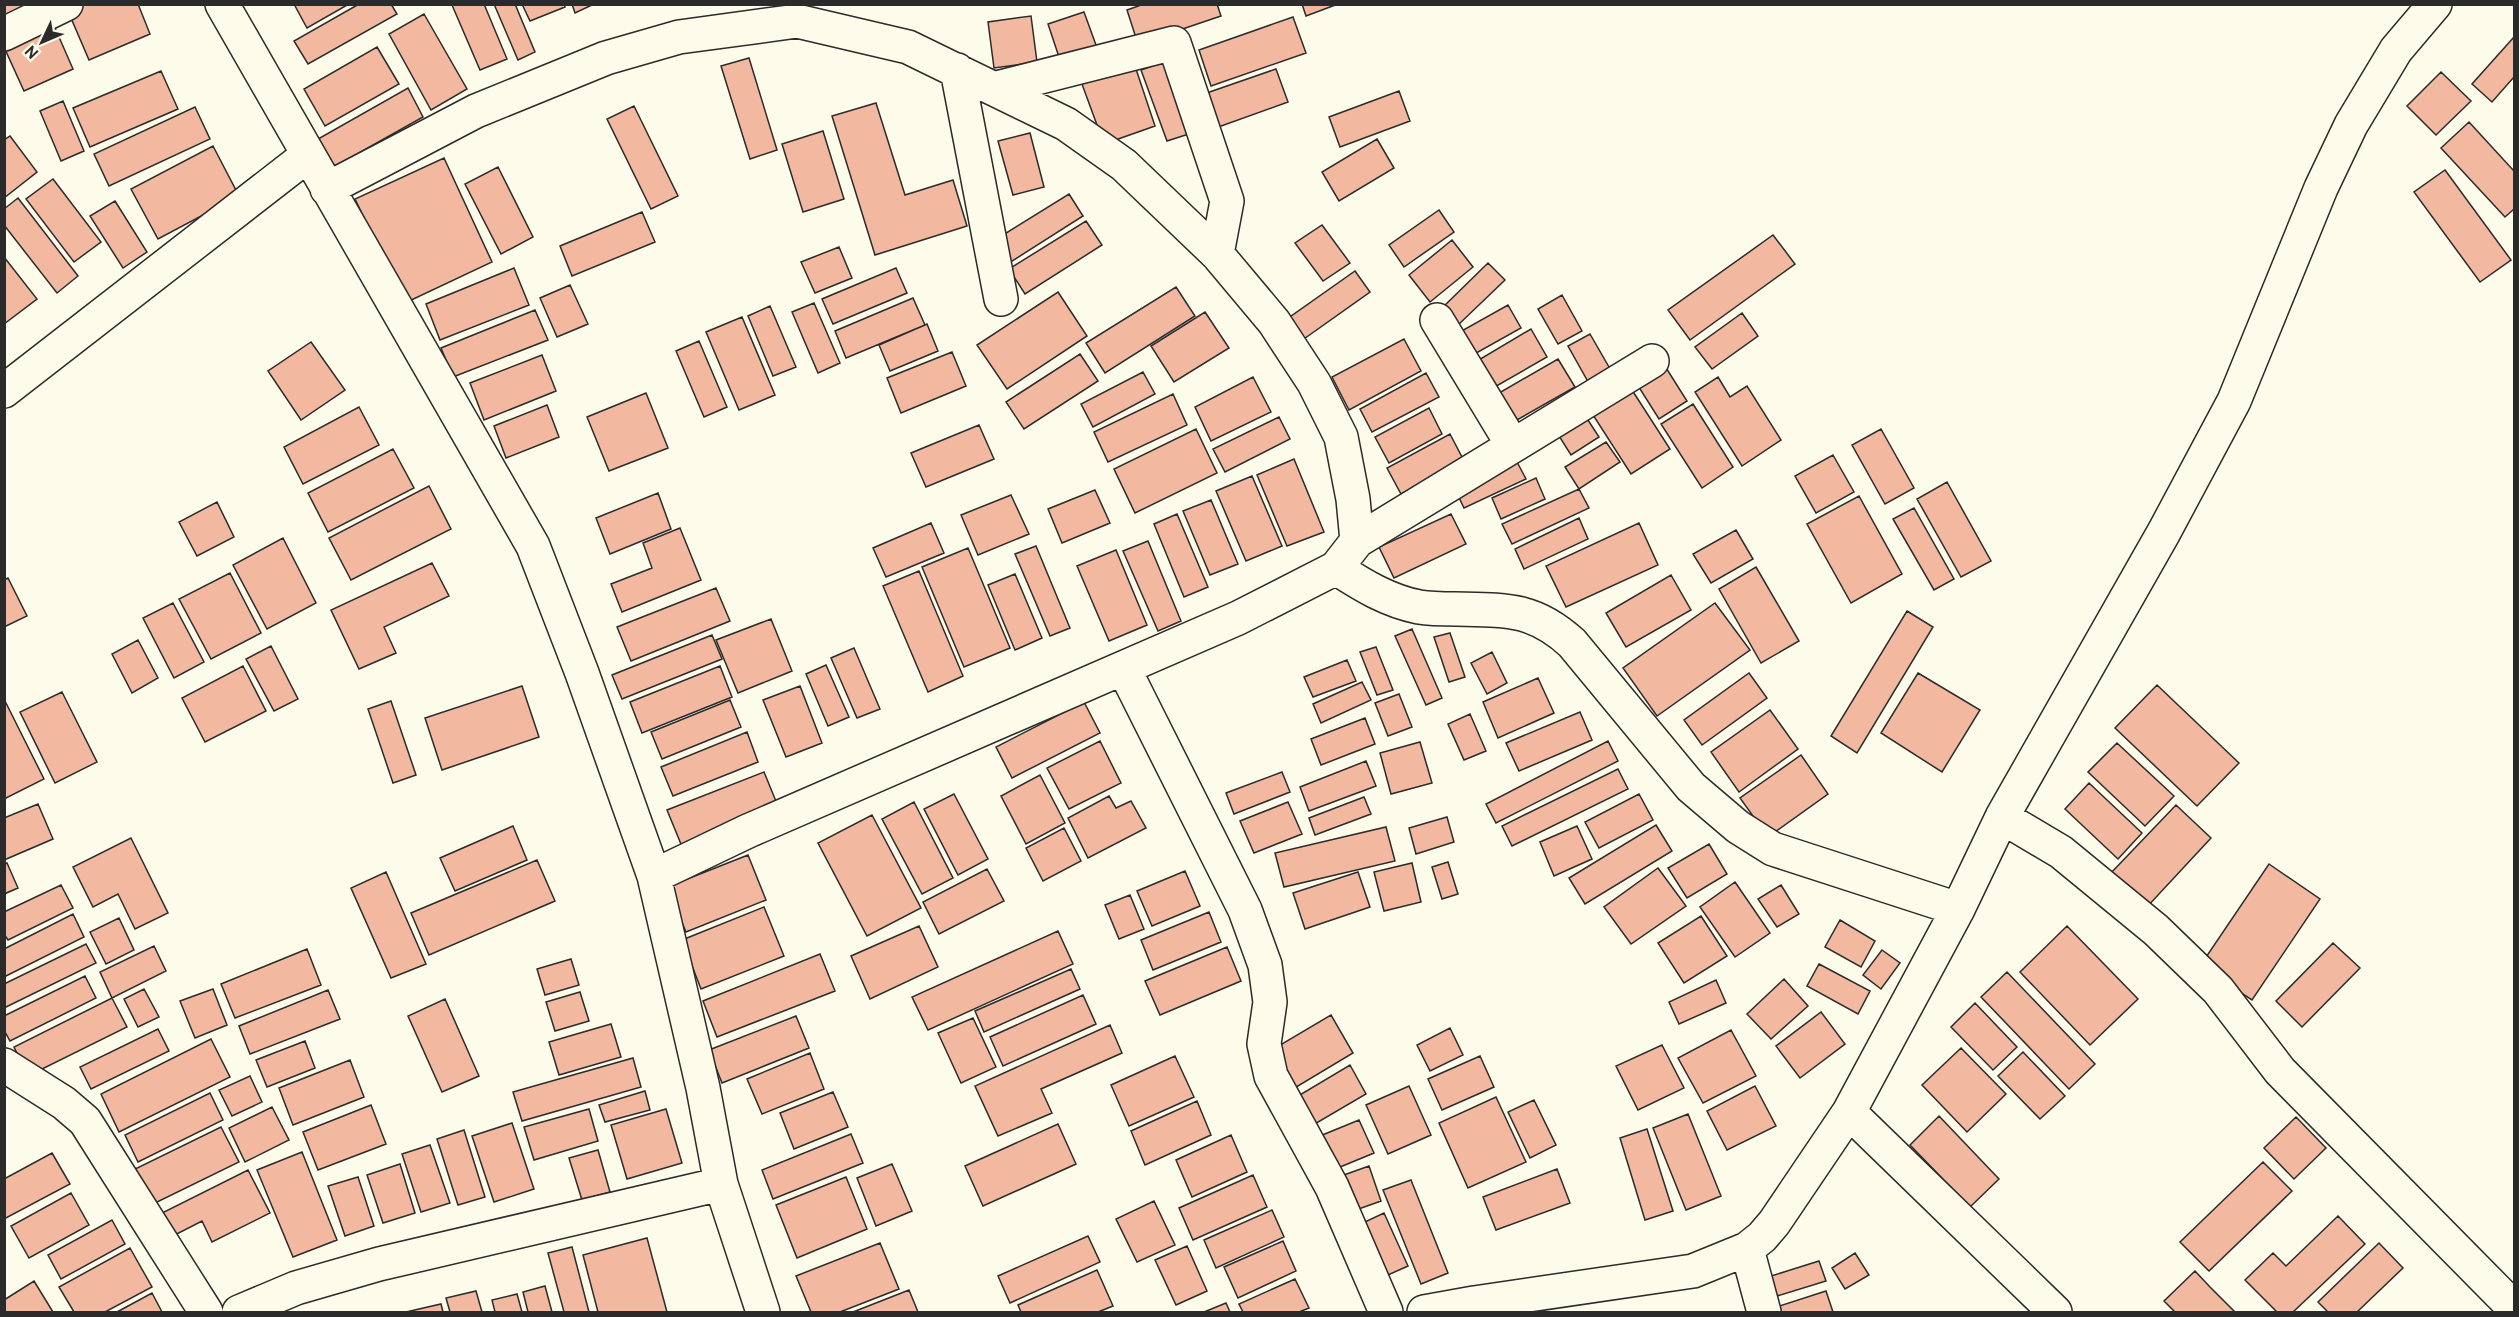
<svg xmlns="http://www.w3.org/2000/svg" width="2519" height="1317" font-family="Overpass,sans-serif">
<rect width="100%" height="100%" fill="#fdfbea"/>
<path fill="#f2b8a0" stroke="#2b2b2b" stroke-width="1.5" d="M4,4H34L4,23Z
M83,4H138L150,34L89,60L68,11Z
M294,4H349L307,28Z
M359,4H391L397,14L308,64L294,41Z
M484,4L507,59L480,70L452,5Z
M494,4H515L535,52L518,60Z
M522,4H564L565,7L530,21Z
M572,4H594L575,13Z
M1144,4H1217L1221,16L1138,44L1127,10Z
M1302,4H1338L1306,16Z
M1084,12L1100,56L1063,69L1048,24Z
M424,14L467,89L431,110L389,34Z
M1031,16L1037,62L994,68L988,22Z
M1293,17L1306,53L1211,86L1199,50Z
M52,21L73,69L24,91L4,47Z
M2514,37V77L2492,102L2472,84Z
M377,47L399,84L325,126L304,89Z
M1132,57L1155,126L1104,144L1079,76Z
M749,58L777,150L750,159L721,66Z
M1170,60L1195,132L1167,141L1141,70Z
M1276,69L1288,102L1210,130L1198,96Z
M161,71L178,109L90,147L73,108Z
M2441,72L2471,101L2436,135L2407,106Z
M408,88L423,117L334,167L318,139Z
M1399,91L1410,121L1340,147L1329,117Z
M63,101L84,151L61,161L40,111Z
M876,103L905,195L953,180L967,226L875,255L832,116Z
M634,106L678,196L651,209L607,119Z
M195,107L210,139L109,186L94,154Z
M2469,122L2514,171V209L2505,217L2441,148Z
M823,131L844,199L803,212L782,144Z
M1030,133L1044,187L1013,195L998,141Z
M10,136L37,172L4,198V140Z
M1377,139L1394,168L1339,201L1322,172Z
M213,146L239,196L158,239L131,189Z
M444,158L492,262L405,303L355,199Z
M498,167L533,237L501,254L465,184Z
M2445,170L2511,260L2480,282L2414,192Z
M53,179L101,242L74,262L26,199Z
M1069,194L1083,216L1009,263L995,240Z
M18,198L78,276L57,293L4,225V209Z
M115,201L147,252L123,268L90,216Z
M1439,210L1454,232L1404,267L1389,245Z
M642,212L655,242L572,276L560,246Z
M1086,221L1102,245L1025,294L1009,269Z
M1322,225L1350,263L1323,281L1295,243Z
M1773,235L1795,264L1690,340L1668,310Z
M1452,240L1473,267L1430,302L1409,275Z
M839,247L852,278L815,293L801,262Z
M4,257L37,299L4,324Z
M1488,263L1505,280L1457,326L1441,309Z
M514,268L529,305L440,340L426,304Z
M896,268L907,293L833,324L822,299Z
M1355,271L1370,292L1301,341L1287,319Z
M570,285L588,324L557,337L540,298Z
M1176,287L1195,316L1105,373L1086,343Z
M1058,292L1087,336L1007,389L977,345Z
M1562,295L1582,331L1558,344L1538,309Z
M913,298L925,325L846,358L835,331Z
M814,303L840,363L818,373L792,312Z
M1508,305L1521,328L1471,356L1458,333Z
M770,306L796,367L773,376L748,316Z
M535,310L548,340L453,377L441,348Z
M1205,312L1229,348L1174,382L1151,346Z
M1742,313L1758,336L1712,369L1695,347Z
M742,317L775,395L739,410L706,332Z
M927,324L938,351L890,371L879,345Z
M1531,329L1547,357L1493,388L1477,361Z
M1590,334L1613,374L1591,387L1568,346Z
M1404,339L1421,371L1349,410L1332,377Z
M699,341L727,407L704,417L676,351Z
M311,342L345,390L301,420L268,371Z
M952,352L966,386L901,413L887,378Z
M1080,354L1098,381L1024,429L1006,402Z
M542,355L556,391L484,420L470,383Z
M1558,359L1575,387L1515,421L1499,393Z
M1663,363L1687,401L1659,419L1635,381Z
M1143,372L1155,394L1093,427L1081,404Z
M1426,373L1439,397L1372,432L1360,409Z
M1253,377L1271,412L1211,441L1195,407Z
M1718,377L1730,397L1747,386L1781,440L1742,466L1695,392Z
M1632,390L1670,449L1631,474L1593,415Z
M646,393L668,448L609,471L587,417Z
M1173,394L1187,425L1108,462L1094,432Z
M1693,404L1733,467L1702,488L1661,424Z
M547,405L559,437L506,458L494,426Z
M359,407L379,445L303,484L284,447Z
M1429,408L1442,434L1389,463L1375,437Z
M1279,417L1290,439L1225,472L1213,449Z
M1586,417L1599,437L1571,455L1559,436Z
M979,425L994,459L926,487L911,453Z
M1196,429L1217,473L1135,513L1114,469Z
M1881,429L1914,488L1885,504L1852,445Z
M1450,434L1464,461L1401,494L1387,468Z
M1606,442L1620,462L1579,489L1565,467Z
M393,449L414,488L328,532L308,493Z
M1833,455L1854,492L1816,513L1795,476Z
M1294,459L1324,532L1287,546L1257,475Z
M1516,460L1526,479L1464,508L1455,489Z
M1252,476L1282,546L1246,561L1216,491Z
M1536,478L1545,499L1501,519L1492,498Z
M1947,482L1991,561L1961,577L1917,499Z
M429,486L451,529L351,580L329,538Z
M1579,489L1589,508L1512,544L1502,524Z
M1095,490L1110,523L1062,543L1048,509Z
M658,493L671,529L610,554L596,518Z
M1011,495L1029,534L978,555L961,515Z
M1859,496L1902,574L1851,603L1807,524Z
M1211,500L1238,564L1210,575L1183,511Z
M217,502L234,537L197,556L179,522Z
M1914,508L1954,579L1934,590L1893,519Z
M1177,514L1208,587L1184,597L1154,524Z
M1451,514L1466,544L1394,578L1379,547Z
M1579,518L1588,539L1524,569L1515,549Z
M931,523L944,553L886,577L873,548Z
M1639,523L1658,565L1566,607L1546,566Z
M680,528L701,580L622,612L611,584L652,568L643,543Z
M1736,530L1753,559L1711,583L1693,554Z
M283,538L316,603L267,629L233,565Z
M1148,541L1181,621L1158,631L1123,551Z
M1036,546L1070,628L1050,636L1015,554Z
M968,548L1010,648L964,667L922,567Z
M1116,550L1147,625L1109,641L1077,566Z
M432,563L449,596L384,627L396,653L359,669L331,610Z
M1756,567L1799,641L1761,663L1719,589Z
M919,571L963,676L928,692L883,586Z
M230,573L261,633L211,659L179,599Z
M1015,574L1042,638L1015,650L988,585Z
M1671,575L1691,610L1626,647L1606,613Z
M8,578L27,616L4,627V580Z
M716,588L730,621L631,661L617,627Z
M173,603L204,662L174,678L143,618Z
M1715,603L1750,650L1657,716L1623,668Z
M1907,611L1933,627L1857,753L1831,736Z
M771,619L792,671L738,693L716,640Z
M1412,629L1442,698L1426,705L1395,636Z
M1450,633L1465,677L1449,682L1434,637Z
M712,635L722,659L622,699L612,675Z
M138,640L158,678L132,693L112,654Z
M271,646L298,699L274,711L246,659Z
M1376,647L1393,690L1377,695L1360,652Z
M854,648L880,709L857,718L831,658Z
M1492,652L1507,683L1487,694L1471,663Z
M1347,660L1356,681L1313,697L1304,677Z
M826,665L849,717L828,726L806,674Z
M243,666L266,711L205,742L182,698Z
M720,666L732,697L642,733L630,702Z
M1749,673L1767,698L1702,745L1684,720Z
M1918,673L1980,710L1942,772L1881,733Z
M1538,678L1554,713L1498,738L1483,702Z
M1362,682L1371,700L1321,723L1313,704Z
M2157,685L2239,763L2197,806L2115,728Z
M522,686L539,737L442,770L425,718Z
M800,686L822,743L786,757L763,700Z
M62,692L97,762L55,783L20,712Z
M1399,694L1412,727L1388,736L1375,703Z
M730,700L741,727L662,759L651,732Z
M391,701L416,775L393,783L368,709Z
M1084,702L1100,733L1012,778L996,747Z
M6,703L44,779L4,799V704Z
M1770,710L1798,749L1739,792L1711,752Z
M1580,712L1592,740L1519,771L1506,743Z
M1470,714L1486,751L1464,760L1448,724Z
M1365,718L1375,744L1321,765L1311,739Z
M747,732L758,762L673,796L661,767Z
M1100,741L1121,783L1069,809L1047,768Z
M1608,741L1618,761L1496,823L1486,804Z
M1420,742L1432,783L1391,794L1380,753Z
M2117,743L2174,796L2145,826L2088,772Z
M1801,755L1828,794L1768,837L1740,798Z
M1366,761L1376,786L1309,811L1300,787Z
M1618,769L1628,789L1512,846L1502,826Z
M764,772L780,811L683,849L667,810Z
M1282,772L1290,792L1234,814L1226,793Z
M1040,775L1065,823L1026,844L1001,796Z
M2089,783L2142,833L2118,859L2065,809Z
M954,794L988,859L958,875L924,809Z
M1639,794L1653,820L1599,848L1585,822Z
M1109,796L1116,808L1131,801L1146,828L1088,858L1068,818Z
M1364,797L1371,814L1315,835L1309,818Z
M914,802L953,878L922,894L882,819Z
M1288,802L1302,834L1254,853L1240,821Z
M38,804L53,839L4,860V818Z
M2176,805L2211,838L2146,908L2110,874Z
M872,815L921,908L867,936L818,843Z
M1447,817L1454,842L1416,854L1409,828Z
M1656,825L1672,851L1585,904L1569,878Z
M513,826L527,860L455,891L440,858Z
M1577,826L1592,859L1554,876L1540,842Z
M1386,827L1395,861L1284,887L1275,853Z
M1064,828L1081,861L1043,881L1026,848Z
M131,838L168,913L135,929L118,894L93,907L73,867Z
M1709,844L1727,874L1687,898L1668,868Z
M748,855L766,900L686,932L667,887Z
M537,860L555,901L429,955L411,913Z
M1448,862L1458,894L1442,899L1432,867Z
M7,863L18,888L4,894V864Z
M1412,863L1421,902L1384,911L1374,872Z
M2269,864L2320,899L2252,1000L2200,966Z
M1658,868L1686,906L1631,944L1604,907Z
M987,869L1004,901L939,934L923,902Z
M1185,871L1200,906L1152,926L1137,891Z
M386,872L426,964L391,978L351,888Z
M1358,872L1370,907L1305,929L1293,893Z
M1735,882L1770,933L1735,957L1700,907Z
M61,885L73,908L8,940L4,934V912Z
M1781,885L1799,914L1777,927L1758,899Z
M1130,895L1144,929L1119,939L1105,905Z
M764,907L784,956L701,989L682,940Z
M1209,912L1221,942L1153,970L1141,940Z
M73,914L84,937L4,977V949Z
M1701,916L1727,956L1684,983L1658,943Z
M119,918L134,950L106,964L90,932Z
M1840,920L1875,941L1861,967L1825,947Z
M919,926L938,967L870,999L851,956Z
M2067,926L2138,999L2090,1045L2020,972Z
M1058,931L1073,964L928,1030L912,997Z
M2333,943L2360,968L2302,1027L2276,1001Z
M86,944L96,963L4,1008V984Z
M154,946L166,971L112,998L100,972Z
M1227,947L1241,981L1160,1015L1145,981Z
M307,949L321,985L235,1018L221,984Z
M1882,950L1900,963L1881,989L1863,975Z
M820,954L835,991L717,1037L703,1001Z
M571,959L579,985L545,995L537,969Z
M1819,964L1870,991L1858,1014L1807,986Z
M1071,969L1080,989L984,1032L975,1011Z
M2007,972L2095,1064L2069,1089L1981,997Z
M85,976L96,998L10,1041L4,1030V1016Z
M1784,979L1808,1006L1771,1039L1747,1014Z
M1716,980L1726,1003L1679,1024L1669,1002Z
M144,989L159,1017L138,1027L124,999Z
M213,989L227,1025L195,1038L180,1001Z
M328,990L340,1019L250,1054L239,1026Z
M580,992L589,1021L555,1031L546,1002Z
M1083,995L1096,1024L1003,1066L990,1037Z
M112,998L127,1027L28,1076L14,1047Z
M445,999L479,1076L442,1092L408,1016Z
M1975,1003L2017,1047L1993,1070L1951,1027Z
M1821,1012L1845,1044L1800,1078L1776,1046Z
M1331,1015L1353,1053L1293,1089L1270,1051Z
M796,1016L809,1048L722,1083L709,1050Z
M973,1018L996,1067L961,1083L938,1033Z
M611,1024L621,1057L559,1075L549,1042Z
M1110,1025L1122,1053L1041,1089L1052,1113L998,1136L975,1086Z
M1450,1028L1463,1055L1430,1071L1417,1045Z
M158,1029L169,1051L91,1089L80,1067Z
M1731,1030L1756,1076L1703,1103L1678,1058Z
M211,1039L230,1077L119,1132L101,1094Z
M305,1041L315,1068L267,1087L256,1060Z
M1662,1045L1684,1088L1638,1110L1616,1066Z
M1961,1048L2006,1094L1967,1132L1922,1085Z
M2023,1052L2065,1096L2040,1119L1998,1076Z
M810,1053L824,1089L762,1114L747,1079Z
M1175,1056L1194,1097L1129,1126L1111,1085Z
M1480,1056L1494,1087L1442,1110L1428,1079Z
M633,1058L641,1087L522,1121L513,1092Z
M350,1060L364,1097L293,1125L279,1088Z
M1350,1065L1366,1094L1308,1128L1293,1099Z
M250,1076L262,1102L232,1116L219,1090Z
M1409,1086L1431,1135L1388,1154L1366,1105Z
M1755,1086L1776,1126L1727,1150L1707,1111Z
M645,1091L650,1110L605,1122L599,1105Z
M833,1092L848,1127L794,1149L780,1113Z
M210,1093L223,1120L138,1162L125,1135Z
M1496,1097L1526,1162L1468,1188L1439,1123Z
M1534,1100L1556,1145L1530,1158L1508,1112Z
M1197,1101L1211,1135L1145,1165L1131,1131Z
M371,1105L386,1144L318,1170L303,1132Z
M272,1107L289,1140L245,1162L229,1128Z
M589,1109L598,1141L534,1160L524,1127Z
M666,1109L682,1163L627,1179L611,1125Z
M1688,1114L1721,1196L1686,1210L1653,1128Z
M1939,1116L1999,1179L1970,1207L1910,1145Z
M2296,1117L2326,1148L2294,1179L2264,1148Z
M1359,1120L1374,1153L1328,1172L1315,1138Z
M512,1123L534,1189L494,1202L472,1136Z
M1058,1124L1076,1164L983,1206L965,1166Z
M221,1127L239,1162L151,1205L133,1170Z
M1647,1129L1673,1211L1645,1220L1620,1138Z
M464,1130L485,1197L458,1205L437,1139Z
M851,1134L863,1163L773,1199L762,1170Z
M1231,1135L1247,1172L1192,1197L1176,1160Z
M430,1145L450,1203L421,1212L402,1154Z
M598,1150L610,1192L582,1200L569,1158Z
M302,1152L337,1240L293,1257L257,1170Z
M52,1153L70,1184L4,1219V1179Z
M2263,1162L2292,1191L2209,1271L2180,1242Z
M400,1164L415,1213L383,1223L367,1175Z
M892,1164L912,1211L876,1226L857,1178Z
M1369,1166L1381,1201L1353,1211L1341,1176Z
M1557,1169L1570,1203L1496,1230L1483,1197Z
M248,1170L270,1213L212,1242L202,1221L169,1238L158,1215Z
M1253,1175L1267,1207L1193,1240L1179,1208Z
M358,1177L374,1226L345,1236L328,1186Z
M846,1177L867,1229L797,1258L776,1205Z
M1411,1180L1448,1273L1421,1284L1383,1190Z
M71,1193L89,1225L29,1258L11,1226Z
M1154,1201L1175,1245L1137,1262L1116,1219Z
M1272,1210L1284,1237L1216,1268L1204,1240Z
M1384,1213L1408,1266L1379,1279L1354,1227Z
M2338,1216L2365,1244L2293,1312H2277L2245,1280L2273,1253L2286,1266Z
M112,1220L125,1244L61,1279L48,1255Z
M1088,1236L1100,1262L1010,1303L998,1276Z
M647,1238L667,1312H598L583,1255Z
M1283,1241L1296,1271L1238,1298L1224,1267Z
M880,1243L899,1289L840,1312H811L796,1276Z
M2379,1243L2403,1268L2357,1312H2328L2318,1302Z
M1187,1246L1207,1291L1176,1305L1155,1260Z
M572,1247L589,1312H564L548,1253Z
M130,1248L152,1287L105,1312H74L59,1287Z
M1855,1253L1869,1275L1845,1289L1832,1268Z
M1819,1261L1826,1281L1774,1297L1768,1277Z
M1097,1270L1113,1306L1098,1312H1021L1018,1305Z
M2195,1271L2210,1287L2235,1312H2175L2164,1301Z
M1295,1279L1309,1308L1299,1312H1243L1239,1304Z
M34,1281L53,1312H4V1300Z
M545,1286L552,1312H528L523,1292Z
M909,1290L918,1312H853Z
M476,1291L482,1312H450L446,1298Z
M1826,1291L1833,1312H1771L1770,1309Z
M152,1293L162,1312H117Z
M517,1294L522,1312H495L492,1300Z
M1226,1303L1230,1312H1204Z
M441,1304L443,1312H406Z"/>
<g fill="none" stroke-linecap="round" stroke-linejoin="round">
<g stroke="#2b2b2b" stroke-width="36">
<path id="minor" d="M222,4L533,546L582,673L654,876L703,1088L721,1184L763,1312
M4,34L66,4
M957,70L1001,299
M997,88L1174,43L1227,201L1217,254
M327,189L476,111L606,58L679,37L797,21L908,47L1066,124L1124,165L1217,254L1274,322L1314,383L1341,437L1353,499L1357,541L1336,568L1238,618L748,831L654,876
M1437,320L1512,444
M4,391L308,155
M1357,541L1652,361
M1336,568C1362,585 1388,601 1419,607C1431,609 1444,609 1456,609C1506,610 1534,608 1572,643L1691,787L1738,827L1773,849L1958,909
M1124,669L1245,910L1265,965L1270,1002L1264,1044L1271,1076L1332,1187L1386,1312
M2002,817L2061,852L2156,930L2218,990L2280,1071L2514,1308
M4,1065L64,1103L85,1121L206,1312
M1849,1112L2055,1312
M1747,1249L1764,1312
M239,1312L296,1288L379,1264L721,1184
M1424,1312L1474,1303L1693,1271L1747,1249L1762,1237L1774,1223L1849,1112L1958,909L2002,817L2164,532L2234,401L2321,188L2351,125L2396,50L2435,4"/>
</g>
<use href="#minor" stroke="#fdfbea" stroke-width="33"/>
</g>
<rect width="2519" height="1317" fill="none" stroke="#2b2b2b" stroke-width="12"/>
<g transform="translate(42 42) rotate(226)" stroke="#fdfbea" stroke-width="4.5" paint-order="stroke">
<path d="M0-4.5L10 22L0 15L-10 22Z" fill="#2b2b2b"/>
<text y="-9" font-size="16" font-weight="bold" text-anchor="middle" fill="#2b2b2b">N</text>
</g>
</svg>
